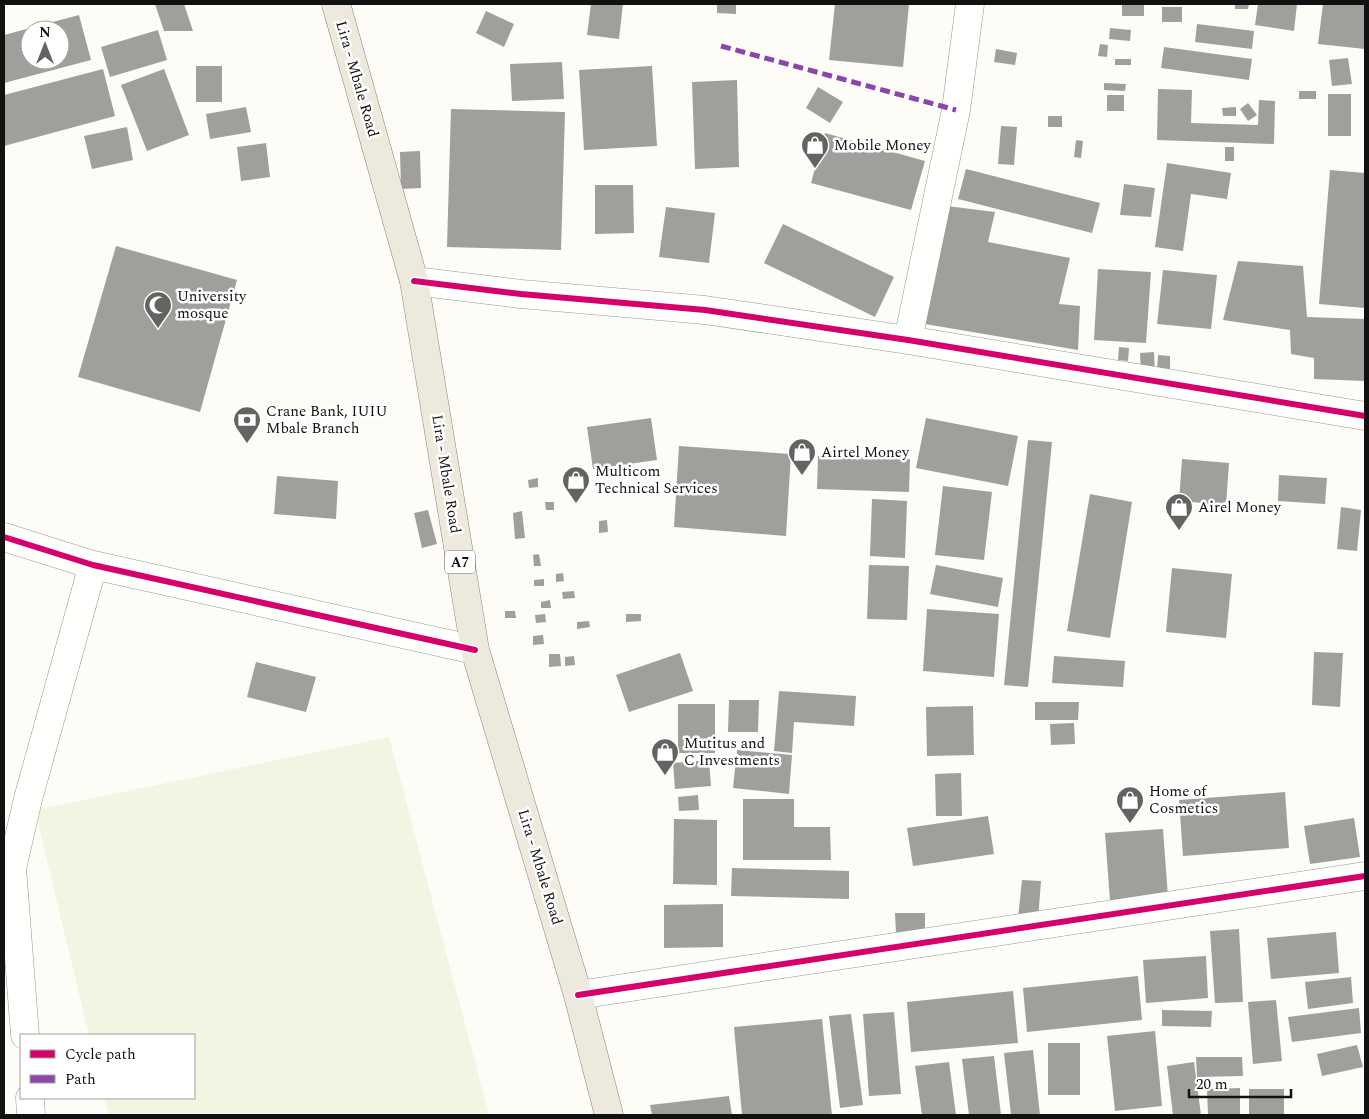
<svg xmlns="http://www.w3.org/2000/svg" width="1369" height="1119" font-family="Spectral,serif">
<rect width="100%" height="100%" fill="#fdfcf7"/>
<path fill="#f0f6e1" d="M389,737L489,1115H109L104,1098H194V1035H89L35,810Z"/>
<path fill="#a19f9c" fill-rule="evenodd" d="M155,4H184L193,31H164Z
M591,4H623L619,39L587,35Z
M717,4H736V14L717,13Z
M835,4H909L903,67L829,60Z
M1235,4H1249L1248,9H1235Z
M1258,4H1297L1294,31L1255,25Z
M1323,4H1365V49L1318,44Z
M1122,5H1144V16H1122Z
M1162,7H1182V22H1162Z
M486,11L514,24L504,47L476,33Z
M79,15L91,60L4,83V35ZM30,30H60V60H30Z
M1197,24L1254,31L1252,49L1195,42Z
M1110,28L1131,30L1130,41L1109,39Z
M158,30L167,60L110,77L101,47Z
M1100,44L1108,45L1107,57L1098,56Z
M1164,47L1252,59L1249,80L1161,68Z
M996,49L1017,53L1015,65L994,62Z
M1348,58L1352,84L1332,86L1329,60Z
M1115,59H1131V65H1115Z
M562,62L564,99L512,101L510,64Z
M196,66H222V102H196Z
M652,66L657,146L584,150L579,70Z
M103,69L115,116L4,146V95Z
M164,69L189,135L147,151L121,85Z
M737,80L739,167L695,169L692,82Z
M1104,83L1126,84L1125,91L1104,90Z
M818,87L843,102L830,123L806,108Z
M1158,89L1192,90L1191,123L1258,125L1259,100L1275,101L1274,144L1157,140Z
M1299,91H1316V99H1299Z
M1328,94H1351V136H1328Z
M1107,95H1124V111H1107Z
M1248,103L1257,115L1248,121L1240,109Z
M246,107L251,132L210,139L206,114Z
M1236,107V116H1223L1222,108Z
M451,109L565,112L561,250L447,247Z
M1048,116H1062V127H1048Z
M1001,126L1017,127L1014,165L998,164Z
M127,127L133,160L92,169L84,136Z
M825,133L925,161L911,210L811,183Z
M1076,140L1083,141L1081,158L1074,157Z
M266,143L270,177L241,181L237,147Z
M1225,147H1234V161H1225Z
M420,151L421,188L401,189L400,152Z
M1167,163L1231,173L1227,199L1191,194L1183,251L1155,247Z
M966,169L1100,203L1092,233L958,199Z
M1330,170L1365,173V308L1319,304Z
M1124,184L1155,188L1151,217L1120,215Z
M595,185H633L634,233L595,234Z
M947,206L995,212L988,242L1070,258L1059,304L1080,306L1078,350L925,324Z
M666,207L715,213L709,263L659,257Z
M783,224L894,277L875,317L764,263Z
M116,246L237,280L200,412L78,377Z
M1238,261L1303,266L1307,317L1365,319V381L1314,379V358L1291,354L1290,330L1223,320Z
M1098,269L1151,272L1146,343L1094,340Z
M1163,270L1217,275L1211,329L1157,324Z
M1119,347L1129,348L1128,361L1118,360Z
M1154,352L1155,374L1141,375L1140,353Z
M1158,355L1170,356V370H1157Z
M651,418L657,460L593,469L587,427Z
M926,418L1018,436L1008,486L916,468Z
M1028,440L1052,442L1028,687L1004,685Z
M679,446L791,454L786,536L674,527Z
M818,456L910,459L909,492L817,489Z
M1182,459L1229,463L1226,505L1179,501Z
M1279,475L1327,478L1325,504L1278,501Z
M277,476L338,481L336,519L274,514Z
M538,478V487L529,488L528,480Z
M943,486L992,492L984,560L935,555Z
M1090,494L1132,502L1110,638L1067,631Z
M872,499L907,501L905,558L870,556Z
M545,502H554V510H546Z
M1341,507L1361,510L1357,551L1337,549Z
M428,510L437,544L422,548L414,513Z
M522,511L525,538L515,539L513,513Z
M607,520L608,532L599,533V521Z
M539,554L541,566H534L533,555Z
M869,565L909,566L907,620L867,619Z
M936,565L1003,578L998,607L930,594Z
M1172,568L1232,574L1226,638L1166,632Z
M563,573L564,581L556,582V574Z
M544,579V586H534V580Z
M574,591L575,598L563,599L562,592Z
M550,600L551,608H541V602Z
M927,609L999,614L994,677L923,671Z
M505,611H515L516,618H505Z
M545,614L546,622L536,623L535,615Z
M626,614H641V621L626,622Z
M589,621L590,627L577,629V622Z
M543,635L544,644L533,645V636Z
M1314,652L1343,653L1340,707L1312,705Z
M680,653L693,691L629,712L616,675Z
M549,654H560L561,666L549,667Z
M574,656L575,665L565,666V657Z
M1054,656L1125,661L1123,687L1052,683Z
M256,662L316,677L306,712L247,697Z
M779,691L856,696L854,726L794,722L792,753L774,751Z
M729,700H759L758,732H728Z
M1035,702H1079L1078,720H1035Z
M678,704H715V753H678Z
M973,706L974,755L927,756L926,707Z
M1074,723L1075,744L1051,745L1050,724Z
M737,750L792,755L789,794L733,788Z
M709,760L711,786L675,789L673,763Z
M961,773L962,816H936L935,774Z
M1285,792L1289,848L1183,856L1179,800Z
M698,795L699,810L679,811L678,797Z
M743,799H794V827H830L831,860H743Z
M988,816L994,854L913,866L907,828Z
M1354,818L1360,857L1310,864L1304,826Z
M674,819L717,820V885L673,884Z
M1163,829L1168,897L1110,901L1105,833Z
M732,868L849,871V899L731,896Z
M1022,880L1041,881L1038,920L1018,918Z
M723,904V947L664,948V905Z
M895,913H925V932L896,933Z
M1239,929L1243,1002L1215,1003L1210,931Z
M1336,932L1339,973L1271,979L1267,938Z
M1206,956L1208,998L1146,1003L1143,960Z
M1138,976L1142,1020L1027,1032L1023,988Z
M1351,977L1353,1003L1308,1009L1305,982Z
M1013,991L1018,1043L911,1052L907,1002Z
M1276,1000L1282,1061L1253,1064L1248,1002Z
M1359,1008L1361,1033L1292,1042L1288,1017Z
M1162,1010L1212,1011L1211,1027L1162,1026Z
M894,1012L901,1094L869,1096L863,1014Z
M851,1014L863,1105L840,1108L829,1016Z
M822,1019L832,1115H742L734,1027Z
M1155,1031L1162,1106L1115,1111L1107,1036Z
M1048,1043H1080V1095H1048Z
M1357,1045L1363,1067L1322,1076L1317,1054Z
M1033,1050L1040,1115H1011L1004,1053Z
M994,1056L1001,1115H969L962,1059Z
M1196,1057H1242L1243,1076L1197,1077Z
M949,1062L956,1115H922L915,1066Z
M1194,1062L1201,1115H1173L1167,1066Z
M1240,1088V1115H1208L1207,1089Z
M1249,1089H1284V1114H1249Z
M729,1096L732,1115H652L650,1105Z"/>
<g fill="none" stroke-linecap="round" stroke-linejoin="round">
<g stroke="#979795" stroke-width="29">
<path id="street" d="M414,281L521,294L705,310L908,340L1365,416
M908,340L956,110L970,4
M4,537L93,565L475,650
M578,995L1365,876
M25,1035L12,868L28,799L93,565
M30,1098L31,1115"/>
</g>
<g stroke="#858482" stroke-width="29">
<path id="primary" d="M336,4L414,281L475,650L578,995L609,1115"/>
</g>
<use href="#street" stroke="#fffffe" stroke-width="28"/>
<use href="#primary" stroke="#ede9dc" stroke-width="28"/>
<path stroke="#8e44ad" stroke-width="5" stroke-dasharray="10 5" stroke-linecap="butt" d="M721,46L956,110"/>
<g stroke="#fff" stroke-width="9">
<path id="cycleway" d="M414,281L521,294L705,310L908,340L1365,416
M4,537L93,565L475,650
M578,995L1365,876"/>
</g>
<use href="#cycleway" stroke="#d6006c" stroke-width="6"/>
</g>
<defs>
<g id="shop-pin" transform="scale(1.4375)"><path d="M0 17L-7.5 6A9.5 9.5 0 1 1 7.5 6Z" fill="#646362" stroke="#fff"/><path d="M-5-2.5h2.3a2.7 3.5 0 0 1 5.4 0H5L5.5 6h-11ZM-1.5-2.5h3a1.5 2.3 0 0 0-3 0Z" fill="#fff"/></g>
<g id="mosque-pin" transform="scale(1.4375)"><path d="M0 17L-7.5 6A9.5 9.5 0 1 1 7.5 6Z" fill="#646362" stroke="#fff"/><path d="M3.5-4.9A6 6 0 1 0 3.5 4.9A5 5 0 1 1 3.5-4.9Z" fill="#fff"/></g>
<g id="bank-pin" transform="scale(1.4375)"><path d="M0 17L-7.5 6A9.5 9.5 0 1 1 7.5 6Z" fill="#646362" stroke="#fff"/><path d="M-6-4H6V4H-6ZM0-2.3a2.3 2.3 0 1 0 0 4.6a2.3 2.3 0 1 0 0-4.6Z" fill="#fff"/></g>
</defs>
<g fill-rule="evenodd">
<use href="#shop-pin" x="815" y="145"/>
<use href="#mosque-pin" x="158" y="305"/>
<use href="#bank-pin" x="247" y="420"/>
<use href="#shop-pin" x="802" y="452"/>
<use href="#shop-pin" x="576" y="480"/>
<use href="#shop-pin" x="1179" y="507"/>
<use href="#shop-pin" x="665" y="752"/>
<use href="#shop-pin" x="1130" y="800"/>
</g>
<g text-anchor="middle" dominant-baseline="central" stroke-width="5" stroke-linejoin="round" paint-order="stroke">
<rect fill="#fff" stroke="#585858" stroke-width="1" x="445" y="550.5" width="30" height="23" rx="4"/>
<g font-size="14" font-weight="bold" fill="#111">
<text x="460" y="562">A7</text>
</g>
<g font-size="15" fill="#111" stroke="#fff">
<text transform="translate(357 79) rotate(74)">Lira - Mbale Road</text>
<text transform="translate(446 474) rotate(81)">Lira - Mbale Road</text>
<text transform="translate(540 867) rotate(73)">Lira - Mbale Road</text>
</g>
<g font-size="15" fill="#111" stroke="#fff" text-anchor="start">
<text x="834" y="145">Mobile Money</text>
<text x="177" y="296">University<tspan x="177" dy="17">mosque</tspan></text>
<text x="266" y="411">Crane Bank, IUIU<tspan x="266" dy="17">Mbale Branch</tspan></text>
<text x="821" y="452">Airtel Money</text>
<text x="595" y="471">Multicom<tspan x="595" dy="17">Technical Services</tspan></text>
<text x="1198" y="507">Airel Money</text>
<text x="684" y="743">Mutitus and<tspan x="684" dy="17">C Investments</tspan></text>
<text x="1149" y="791">Home of<tspan x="1149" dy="17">Cosmetics</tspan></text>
</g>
</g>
<rect width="1369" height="1119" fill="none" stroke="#111111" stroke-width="10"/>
<rect x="20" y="1034" width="175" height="65" fill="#ffffff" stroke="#a0a0a0"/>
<rect x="30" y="1050" width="25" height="8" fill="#d6006c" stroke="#a0a0a0"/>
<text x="65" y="1059" font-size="15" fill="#111111">Cycle path</text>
<rect x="30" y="1075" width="25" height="8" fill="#8e44ad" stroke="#a0a0a0"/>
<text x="65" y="1084" font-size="15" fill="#111111">Path</text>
<g transform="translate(45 45)"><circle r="24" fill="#ffffff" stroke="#a0a0a0"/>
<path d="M0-4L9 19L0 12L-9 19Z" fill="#646362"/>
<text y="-8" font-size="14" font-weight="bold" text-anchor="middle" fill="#111111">N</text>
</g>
<path d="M1189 1089v8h102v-8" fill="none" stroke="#111111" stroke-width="2.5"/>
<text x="1196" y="1089" font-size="15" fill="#111111" stroke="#ffffff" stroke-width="4" paint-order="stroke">20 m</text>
</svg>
